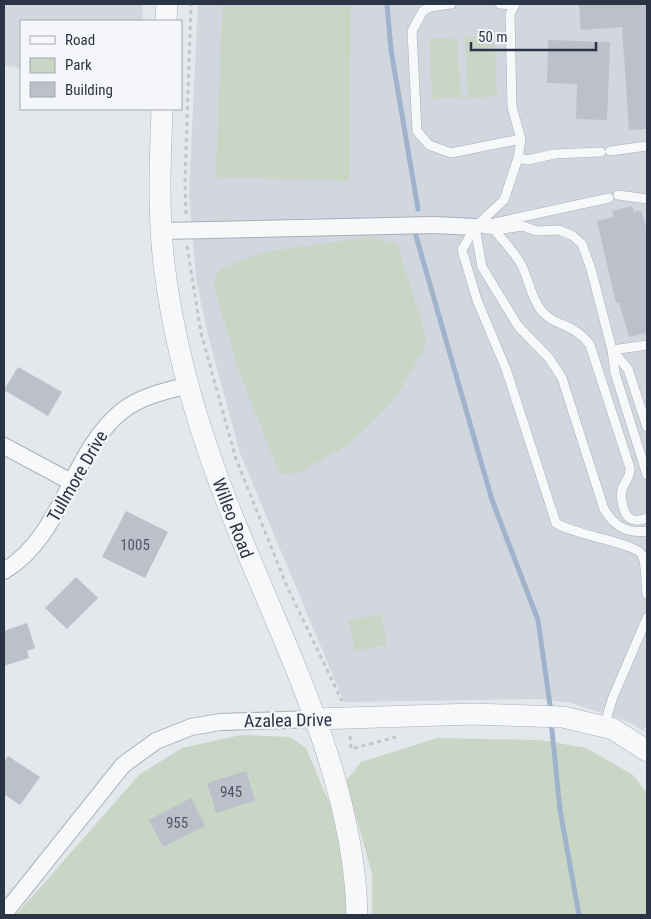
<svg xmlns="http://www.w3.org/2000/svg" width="651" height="919" font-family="'Roboto Condensed',sans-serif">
<rect width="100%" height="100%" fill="#e4e7ec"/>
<path fill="#d2d6de" d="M4,4H143L142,21H21V68L4,65Z
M198,4H647V724L643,731L629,722L571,703L539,699L344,702L240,453L208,335L196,279L189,192Z"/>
<path fill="#c9d6c5" d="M222,4H351L349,181L216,177Z
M494,35L497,96L468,98L465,37Z
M457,37L461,98L432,99L429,39Z
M370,237L397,244L426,337L422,353L392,403L348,445L300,472L280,475L237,366L213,281L221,269L264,252Z
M380,614L387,645L355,651L348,621Z
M241,735L290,737L306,748L331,807L339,843L347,902L346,915H16L139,775L182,748Z
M437,738L540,740L586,748L633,775L647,793V915H372V874L346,781L361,762Z"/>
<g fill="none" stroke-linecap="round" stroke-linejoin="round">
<path stroke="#9fb4cc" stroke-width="5" d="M387,4L391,50L418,209
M416,236L492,500L538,620L551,712
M551,721L560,810L579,915"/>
</g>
<path fill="#bbc0ca" d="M579,4H647V129L629,130L622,27L581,30Z
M548,40L610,42L607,120L576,119L577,84L547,83Z
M632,206L634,212L641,210L647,231V337L645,333L629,337L619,302L616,303L597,221L614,217L612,211Z
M18,367L62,392L48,416L4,390Z
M126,511L168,532L145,578L102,557Z
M76,577L98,598L67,629L45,608Z
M27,623L35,648L27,651L29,658L4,666V631Z
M8,756L40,777L20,805L4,794V762Z
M246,771L255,801L216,813L207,783Z
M191,798L205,826L163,847L149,820Z"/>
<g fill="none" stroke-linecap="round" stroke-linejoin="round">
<g stroke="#a9aeb7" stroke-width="10">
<path id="service" d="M451,4L430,7L423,11L412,31L417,131L429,145L451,153L521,139
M500,4L515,5
M515,4L510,14L512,107L521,139L518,158L504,200L475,227L462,250L477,300L506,369L556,523C573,535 637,543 642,555C647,566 645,582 647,594
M610,151L647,146
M518,158L528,160L554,154L601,152
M618,195L647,199
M480,226L609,198
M475,227L482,267L518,326L549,358L562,378L604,509C614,526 627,534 647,531
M475,227L495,230L523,226L536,231L559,230L573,236L582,244L591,269L612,350L628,369L647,427
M495,230C503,241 514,252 521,264C529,279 530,296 541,310C554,327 575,323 590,345L630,468C631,477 624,482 622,490C620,496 622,501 623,507C627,520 634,523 647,518
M647,345L612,350L615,373L647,475
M604,726L613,697L647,618"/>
</g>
<g stroke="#a9aeb7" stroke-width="18">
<path id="minor" d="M162,231L433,225L475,227
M4,446L73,483
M4,571C64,535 70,453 122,411C141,396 166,391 189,385
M4,914L123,765L156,741L191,727L220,722L316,719"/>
</g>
<g stroke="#a9aeb7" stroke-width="22">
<path id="tertiary" d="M166,21L167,4
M162,109C160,161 158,213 164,264C173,339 194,414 220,484C271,622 354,766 357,915
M316,719L473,714L563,717L613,729L647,751"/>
</g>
<path stroke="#c2c5cb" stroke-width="3" stroke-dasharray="4 4" stroke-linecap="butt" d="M186,214L185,181L191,4
M187,246L201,333L236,459L286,584L342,701
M350,736L351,749L396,737"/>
<use href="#service" stroke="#f7f8fa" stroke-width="9"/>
<use href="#minor" stroke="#f7f8fa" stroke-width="16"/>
<use href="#tertiary" stroke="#f7f8fa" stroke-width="21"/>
</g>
<g text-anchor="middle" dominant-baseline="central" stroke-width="4.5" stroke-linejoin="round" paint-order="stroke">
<g font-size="15" fill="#4f5766">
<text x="135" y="545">1005</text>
<text x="231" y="792">945</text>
<text x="177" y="823">955</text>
</g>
<g font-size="18" fill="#2b3445" stroke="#f4f6f9">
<text transform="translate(77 476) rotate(-60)">Tullmore Drive</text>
<text transform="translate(233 518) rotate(69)">Willeo Road</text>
<text transform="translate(288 720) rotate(-1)">Azalea Drive</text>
</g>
</g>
<rect width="651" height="919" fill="none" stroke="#2b3445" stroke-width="10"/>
<rect x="20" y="20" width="162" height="90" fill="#f4f6f9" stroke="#a4a8b1"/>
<rect x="30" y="36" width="25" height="8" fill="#f7f8fa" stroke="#a4a8b1"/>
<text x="65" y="45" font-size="15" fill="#2b3445">Road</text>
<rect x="30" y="58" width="25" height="15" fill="#c9d6c5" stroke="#a4a8b1"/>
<text x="65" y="70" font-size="15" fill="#2b3445">Park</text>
<rect x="30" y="82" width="25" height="15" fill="#bbc0ca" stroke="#a4a8b1"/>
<text x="65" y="95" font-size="15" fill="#2b3445">Building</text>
<path d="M471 42v8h125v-8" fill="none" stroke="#2b3445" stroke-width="2.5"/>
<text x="478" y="42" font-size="15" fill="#2b3445" stroke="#f4f6f9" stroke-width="4" paint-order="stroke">50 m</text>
</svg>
